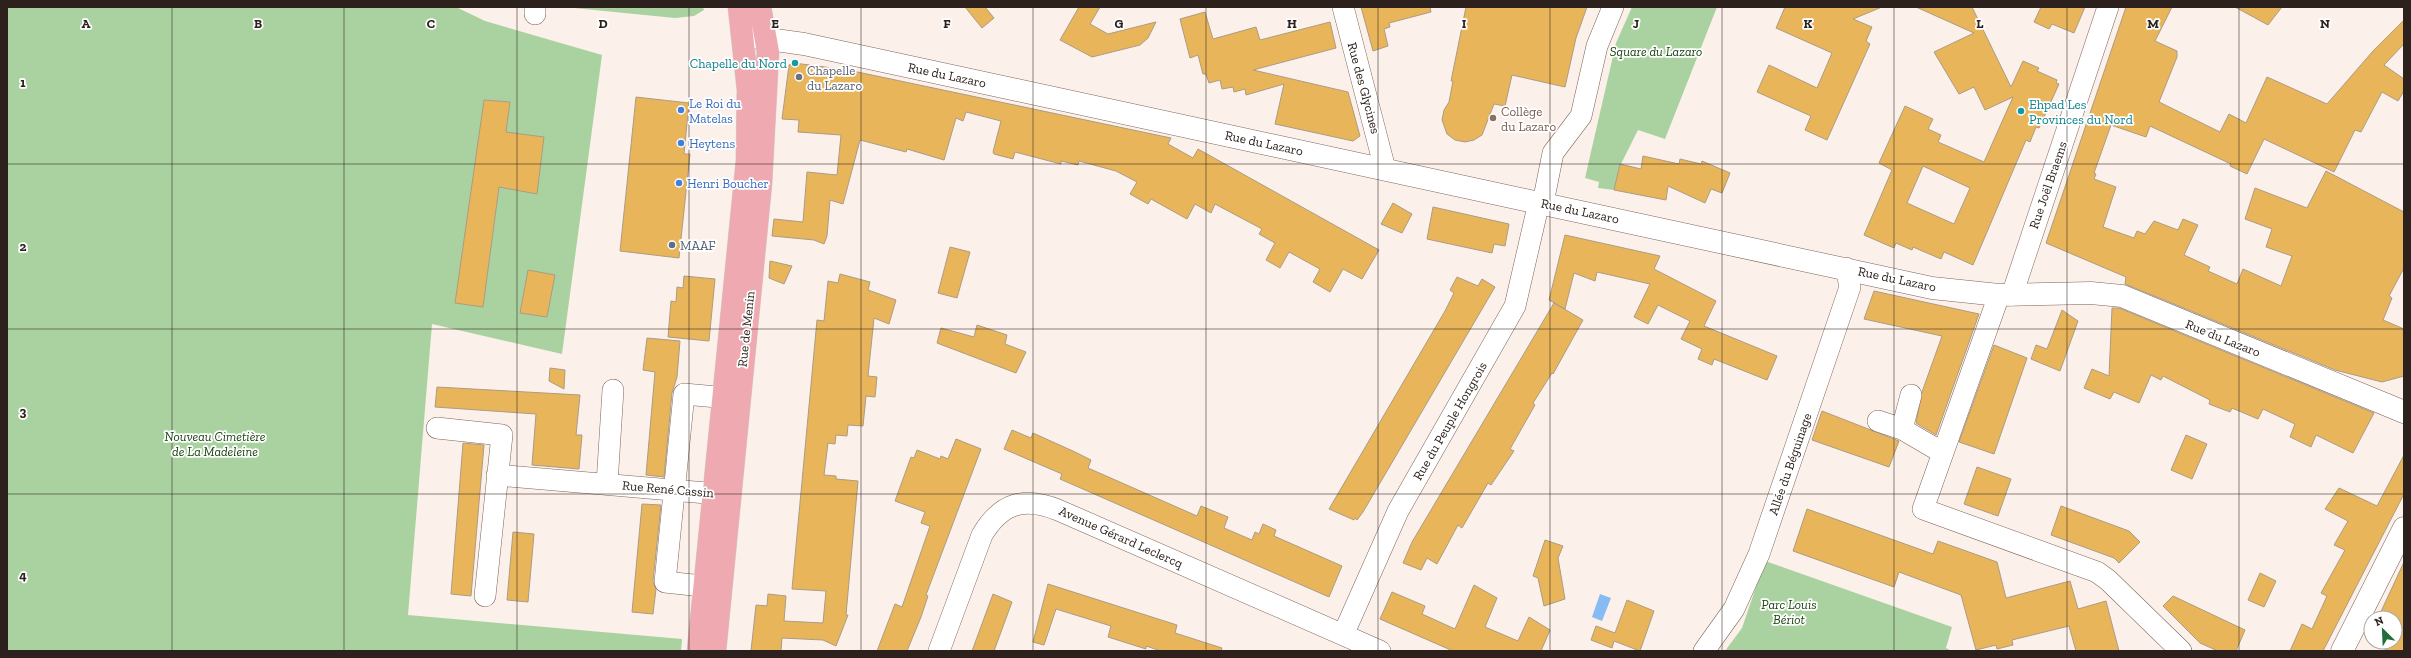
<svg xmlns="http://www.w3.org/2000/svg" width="2411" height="658" font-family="'Zilla Slab',serif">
<rect width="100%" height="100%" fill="#fcf0ea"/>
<path fill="#a9d2a0" d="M7,7H456L485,21L602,55L562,354L432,324L408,615L682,639L681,651H7Z
M564,7H703L704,10L694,16L675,18Z
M1632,7H1717L1665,139L1638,130L1621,164L1614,190L1598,188L1599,182L1585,178L1616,43Z
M1765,561L1952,627L1946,648L1952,651H1725L1742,628Z"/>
<path fill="#86bbf4" d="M1600,594L1611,598L1602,621L1592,617Z"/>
<path fill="#e9b55a" stroke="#ab9c84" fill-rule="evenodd" d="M965,7H985L994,18L982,28Z
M1079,7H1100L1090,24L1108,34L1156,22L1148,38L1140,45L1092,57L1060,40Z
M1361,7H1430L1431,12L1389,23L1390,27L1384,29L1388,46L1373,51Z
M1466,7H1587L1576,38L1565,87L1512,75L1505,106L1494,104L1482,135L1474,140L1465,142L1455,140L1447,134L1442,120L1444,110L1449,102L1453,81H1451Z
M1785,7H1882L1853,19L1872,27L1866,41L1870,44L1827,140L1805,130L1811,116L1757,92L1769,65L1817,88L1832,53L1776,28Z
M1916,7H1972L2011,87L2023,61L2039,68L2037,71L2057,80L2056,83L2059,84L2039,128L2036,127L2030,142L2026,140L1973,265L1944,252L1941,259L1913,247L1912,250L1896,243L1894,248L1864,235L1892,170L1879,163L1905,106L1933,119L1928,129L1941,135L1938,142L1984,162L2013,97L1985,110L1974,87L1959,94L1934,52L1974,33ZM1923,166L1970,188L1954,224L1907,203Z
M2041,7H2085L2074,33L2052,24L2049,29L2034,22Z
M2126,7H2172L2155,41L2177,51V57L2159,102L2220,132L2229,114L2246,123L2267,77L2327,104L2373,51L2404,20V44L2384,65L2404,79V91L2398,101L2382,92L2361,132L2355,130L2334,172L2264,139L2247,174L2230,166L2231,164L2150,126L2146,137L2111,125L2094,173L2096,174L2094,179L2116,187L2103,227L2134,238L2137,231L2145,234L2154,221L2178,230L2183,219L2198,225L2184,255L2210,267L2208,271L2237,284L2243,269L2281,286L2292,256L2266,247L2272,229L2245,219L2255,188L2307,208L2326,171L2404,212V268L2389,296L2392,298L2383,320L2404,329V376L2382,382L2335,370L2125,284L2126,277L2046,243Z
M2235,7H2282L2268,25Z
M1205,12L1213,39L1256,27L1260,40L1330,22L1336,48L1253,70L1348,92L1360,136L1353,141L1275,124L1284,84L1246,95L1245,89L1234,92L1233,87L1222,89L1220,80L1209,83L1206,74H1203L1198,55L1190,58L1180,19Z
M794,63L848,70L1171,138L1168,144L1193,158L1198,149L1379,250L1362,279L1343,269L1330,292L1313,282L1320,269L1289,252L1280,268L1266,260L1275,243L1259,234L1262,229L1215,204L1211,213L1195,204L1187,219L1151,199L1148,204L1130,194L1137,182L1116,171L1079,161L1078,165L1061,161V164L1015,152L1013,159L994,154L993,152L1001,121L966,112L963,121L956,118L944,160L907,149L906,152L860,140L843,204L830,200L827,236L824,244L814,240L772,236L774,219L803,222L807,172L837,175L841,135L798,132L799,120L782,119L789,65Z
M636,97L689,103L684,154H690L679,258L620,251Z
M484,100L510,102L506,132L544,137L537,194L499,187L483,307L455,303Z
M1643,156L1679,164L1680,159L1701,164L1702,161L1730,173L1722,193L1711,189L1705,203L1668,186L1666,200L1614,190L1620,164L1641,169Z
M1393,203L1412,214L1402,233L1381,224Z
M1433,207L1509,224L1505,246L1494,244L1492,253L1427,239Z
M1565,235L1660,256L1654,269L1716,301L1704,326L1777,356L1767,380L1714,359L1712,365L1698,359L1702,349L1681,339L1690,321L1658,305L1648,324L1634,317L1650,284L1597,272L1595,281L1574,273L1565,309L1549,300Z
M950,247L970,252L957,298L938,293Z
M770,261L792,266L784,284L769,278Z
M528,270L555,275L547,317L520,313Z
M840,274L870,282L868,290L896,300L889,324L874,318L868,376L877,377L875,397L866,396L863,426L848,425L847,436L836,435L835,444L828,443L824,475L836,476V479L858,481L846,615H848L836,646L823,640L782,638L781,651H751L756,605L767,606L768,594L786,596L784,621L823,623L826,591L792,589L817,320L824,321L828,281L838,283Z
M684,276L715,279L709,341L668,337L671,301L676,302L677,287L683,288Z
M1457,277L1478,286L1482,279L1495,287L1363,512L1357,520L1355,518L1354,520L1329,509L1445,311L1454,293L1450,290Z
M1874,291L1979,314L1936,435L1916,423L1922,392L1942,336L1864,319Z
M1554,303L1583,320L1553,374L1552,373L1533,403L1535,405L1510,449L1514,451L1491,485L1488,483L1462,528L1458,525L1437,564L1427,558L1421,570L1403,563L1412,542Z
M2112,308H2119L2374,413L2353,453L2316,435L2311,447L2290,437L2295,424L2263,409L2258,419L2232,408L2230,412L2209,404L2210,400L2163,376L2161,380L2151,375L2139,403L2114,392L2110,399L2084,388L2092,369L2109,376Z
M2062,310L2078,321L2060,371L2031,359L2036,345L2047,349Z
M977,325L1007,335L1005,344L1026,352L1016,373L937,343L941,328L974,337Z
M647,338L680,341L677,377L672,393L664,477L646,475L655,372L643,370Z
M1994,345L2027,358L1994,454L1959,442Z
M550,368L565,370L564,389L549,381Z
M437,387L580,395L576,435H582L579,469L532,465L536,414L435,407Z
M1822,411L1899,441L1889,467L1812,440Z
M1012,430L1031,438L1033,433L1075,452L1091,460L1088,468L1197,516L1201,506L1228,517L1224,528L1252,540L1255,532L1259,534L1263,524L1276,530L1274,536L1342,566L1329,597L1076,486L1060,479L1062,474L1004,449Z
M2186,435L2207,444L2192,479L2171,470Z
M956,439L981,449L926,595L928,596L921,617L907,651H877L895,604L902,607L930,526L921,523L925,512L895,501L911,457L914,458L917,450L940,459L941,456L948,459Z
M463,443L484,445L471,596L451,594Z
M2404,455V494L2323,651H2290L2302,624L2312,629L2327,596L2321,593L2345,550L2334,545L2348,521L2325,509L2339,488L2377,506Z
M1977,467L2011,479L1998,516L1964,504Z
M642,504L661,505L653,581L656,589L653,614L632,612Z
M2061,506L2129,531L2140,542L2119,563L2114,558L2051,535Z
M1807,509L1933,554L1938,541L1997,562L2006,598L2070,581L2078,609L2106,601L2119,651H2076L2069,626L2012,640L2013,645L1997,649L1996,645L1976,650L1961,595L1899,572L1894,587L1793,551Z
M513,532L534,534L528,602L507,600Z
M1545,540L1563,546L1558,558L1565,599L1544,606L1538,578L1533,576Z
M2404,562V651H2389L2370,642V636L2371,633V642H2395V618H2378Z
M2260,573L2276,581L2264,607L2248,600Z
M1048,584L1177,625L1175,633L1222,648L1221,651H1161L1146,646V649L1108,637L1111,626L1056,609L1044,645L1033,642Z
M1474,585L1497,598L1485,627L1518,641L1529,617L1550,630L1541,651H1453L1380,619L1392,592L1425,606L1422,614L1455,629Z
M993,594L1012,602L994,651H972Z
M2173,596L2245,630L2236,651H2218L2200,643L2163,606Z
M1627,600L1654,611L1640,651L1614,641L1612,648L1591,640L1596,626L1615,633Z"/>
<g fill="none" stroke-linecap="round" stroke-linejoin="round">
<g stroke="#7e6559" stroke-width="22">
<path id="street" d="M535,7V14
M1343,7L1385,169
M1543,203L1553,153L1581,116L1597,46L1613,7
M1999,295L1923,509L2097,572L2108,580L2181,651
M2012,295L2108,7
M1878,421L1902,429L1943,453
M437,428L502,435L485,596
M1902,429L1911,395
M497,475L730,495
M607,484L613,390
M721,588L665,582L684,394L739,399
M1343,635L1398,511L1515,306L1539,202
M939,651L982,535C1001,503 1024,496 1058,510L1380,651
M1704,651L1734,609L1759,554L1850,287L1846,268"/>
</g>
<g stroke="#7e6559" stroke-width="23">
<path id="secondary" d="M747,36L804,44L1932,288L1999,295L2091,293L2122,296L2404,412
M2342,651L2404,528"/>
</g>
<g stroke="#d1cecd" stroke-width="23">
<path id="primary" d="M698,651L747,161L748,90L739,7
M715,651L761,183L768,52L760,7"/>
</g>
<use href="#street" stroke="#fff" stroke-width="21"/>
<use href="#secondary" stroke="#fff" stroke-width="22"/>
<use href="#primary" stroke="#eeaab0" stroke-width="22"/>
</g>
<path fill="none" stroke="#2c211c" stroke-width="1" stroke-opacity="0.55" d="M172,7V651M344,7V651M517,7V651M689,7V651M861,7V651M1033,7V651M1206,7V651M1378,7V651M1550,7V651M1722,7V651M1894,7V651M2067,7V651M2239,7V651M7,164H2404M7,329H2404M7,494H2404"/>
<g fill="#0f9aa8" stroke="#fff" stroke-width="1.5">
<circle cx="795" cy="63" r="4"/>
<circle cx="2021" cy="111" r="4"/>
</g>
<circle fill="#6b7280" stroke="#fff" stroke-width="1.5" cx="799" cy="77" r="4"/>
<g fill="#3f7fe0" stroke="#fff" stroke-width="1.5">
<circle cx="681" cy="110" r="4"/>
<circle cx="681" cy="143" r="4"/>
<circle cx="679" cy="183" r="4"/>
</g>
<circle fill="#8d6e63" stroke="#fff" stroke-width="1.5" cx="1493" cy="118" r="4"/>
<circle fill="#5c6f8a" stroke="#fff" stroke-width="1.5" cx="672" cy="245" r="4"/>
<g text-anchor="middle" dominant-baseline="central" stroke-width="3.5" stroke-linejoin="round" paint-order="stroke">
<g font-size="13" font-style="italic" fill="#18420e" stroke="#fff">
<text x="1656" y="51">Square du Lazaro</text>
<text x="215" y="436">Nouveau Cimetière<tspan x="215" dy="15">de La Madeleine</tspan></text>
<text x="1789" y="604">Parc Louis<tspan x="1789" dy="15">Bériot</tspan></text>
</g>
<g font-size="13" fill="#0d838f" stroke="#fff" text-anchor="end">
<text x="787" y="63">Chapelle du Nord</text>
<text x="2029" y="104" text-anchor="start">Ehpad Les<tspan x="2029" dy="15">Provinces du Nord</tspan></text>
</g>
<g font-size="13" fill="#5b616d" stroke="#fff" text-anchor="start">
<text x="807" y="70">Chapelle<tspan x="807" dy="15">du Lazaro</tspan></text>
</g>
<g font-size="13" fill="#2c211c" stroke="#fff">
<text transform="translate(947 75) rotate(12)">Rue du Lazaro</text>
<text transform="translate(1364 88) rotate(75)">Rue des Glycines</text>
<text transform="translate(1264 143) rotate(12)">Rue du Lazaro</text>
<text transform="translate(2048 185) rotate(-71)">Rue Joël Braems</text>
<text transform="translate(1580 211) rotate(12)">Rue du Lazaro</text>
<text transform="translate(1897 279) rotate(12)">Rue du Lazaro</text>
<text transform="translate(746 329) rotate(-84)">Rue de Menin</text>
<text transform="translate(2223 338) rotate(22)">Rue du Lazaro</text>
<text transform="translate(1450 421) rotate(-60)">Rue du Peuple Hongrois</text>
<text transform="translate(1790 464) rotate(-71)">Allée du Béguinage</text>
<text transform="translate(668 489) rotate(5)">Rue René Cassin</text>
<text transform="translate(1121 537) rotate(24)">Avenue Gérard Leclercq</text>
</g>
<g font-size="13" fill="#366cbe" stroke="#fff" text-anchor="start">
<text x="689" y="103">Le Roi du<tspan x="689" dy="15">Matelas</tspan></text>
<text x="689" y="143">Heytens</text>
<text x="687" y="183">Henri Boucher</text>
</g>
<g font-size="13" fill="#785e54" stroke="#fff" text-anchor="start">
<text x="1501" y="111">Collège<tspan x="1501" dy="15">du Lazaro</tspan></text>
</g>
<g font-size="13" fill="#4e5e75" stroke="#fff" text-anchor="start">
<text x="680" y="245">MAAF</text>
</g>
</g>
<g font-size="13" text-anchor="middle" font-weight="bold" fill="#2c211c" stroke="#fff" stroke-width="3.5" stroke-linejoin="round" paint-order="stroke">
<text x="86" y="28">A</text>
<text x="258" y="28">B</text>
<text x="431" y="28">C</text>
<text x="603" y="28">D</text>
<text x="775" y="28">E</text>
<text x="947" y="28">F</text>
<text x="1119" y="28">G</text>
<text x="1292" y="28">H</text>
<text x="1464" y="28">I</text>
<text x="1636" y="28">J</text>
<text x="1808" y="28">K</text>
<text x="1980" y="28">L</text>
<text x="2153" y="28">M</text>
<text x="2325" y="28">N</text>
<text x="23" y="87">1</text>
<text x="23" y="251">2</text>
<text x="23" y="416">3</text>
<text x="23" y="580">4</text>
</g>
<rect width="2411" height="658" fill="none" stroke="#2c211c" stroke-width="16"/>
<g transform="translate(2383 630) rotate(336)"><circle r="19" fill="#ffffff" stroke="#aba6a4"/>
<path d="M0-3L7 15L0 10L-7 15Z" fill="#216d3c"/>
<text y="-6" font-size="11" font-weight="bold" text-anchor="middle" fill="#2c211c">N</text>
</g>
</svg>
